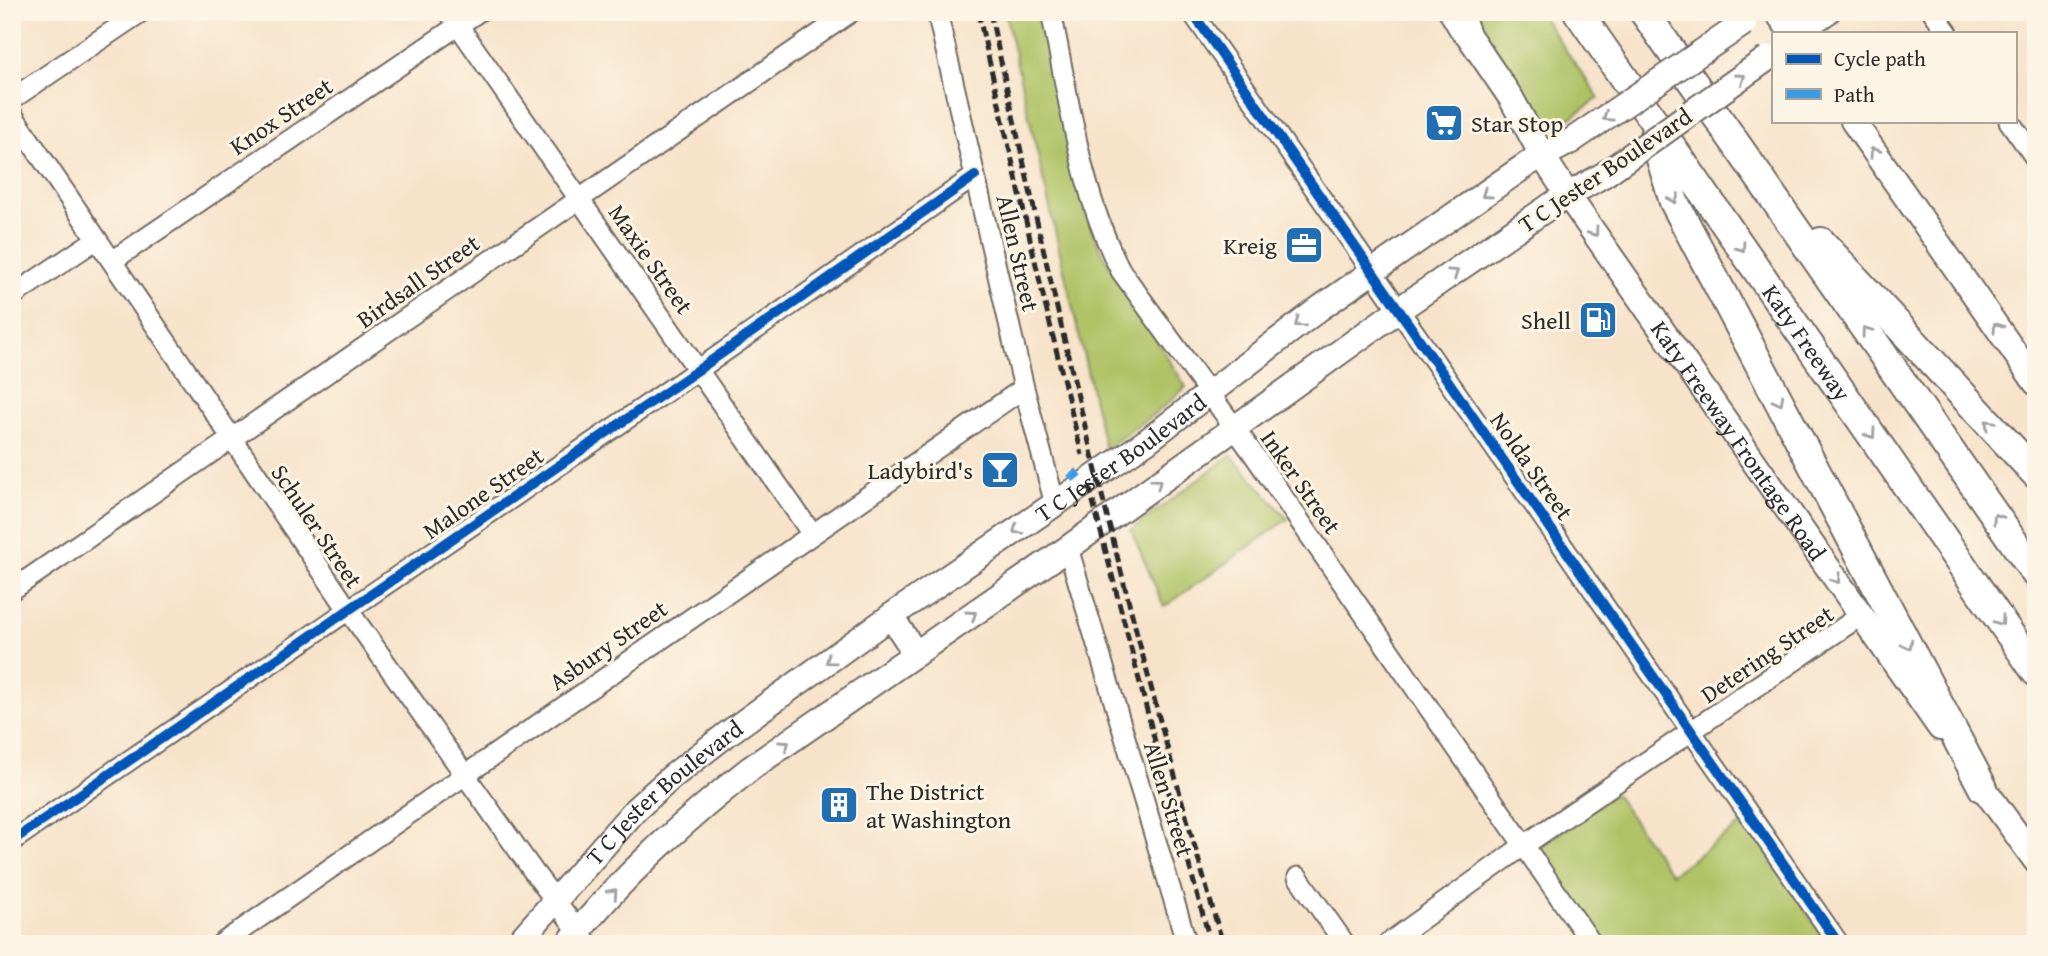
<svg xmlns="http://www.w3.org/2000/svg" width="2048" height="956" font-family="'Gentium Book Plus',serif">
<rect width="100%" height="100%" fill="#fcf5e5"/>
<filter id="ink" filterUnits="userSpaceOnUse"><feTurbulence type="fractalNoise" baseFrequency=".0143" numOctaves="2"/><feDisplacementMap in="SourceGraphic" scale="14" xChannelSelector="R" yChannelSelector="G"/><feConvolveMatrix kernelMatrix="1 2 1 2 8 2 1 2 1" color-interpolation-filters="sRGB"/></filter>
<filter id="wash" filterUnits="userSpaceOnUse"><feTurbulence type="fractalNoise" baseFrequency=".00686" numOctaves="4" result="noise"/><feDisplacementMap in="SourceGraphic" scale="28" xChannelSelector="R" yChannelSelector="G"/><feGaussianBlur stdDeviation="1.57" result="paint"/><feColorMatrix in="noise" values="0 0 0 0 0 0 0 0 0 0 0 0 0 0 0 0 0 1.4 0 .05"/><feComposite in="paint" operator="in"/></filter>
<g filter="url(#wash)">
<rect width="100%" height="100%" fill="#f7e3ca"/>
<path fill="#afc366" stroke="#6d7748" stroke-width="2" d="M1005,12H1042L1082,196L1091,227L1104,256L1186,387L1161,409L1105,449Z
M1470,12H1539L1599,98L1553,130Z
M1231,455L1288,519L1164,607L1131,530Z
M1615,794L1671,874L1746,821L1828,944H1603L1541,856L1543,844Z"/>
</g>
<g filter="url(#ink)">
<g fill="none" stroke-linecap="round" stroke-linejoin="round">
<g stroke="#726b63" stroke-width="23">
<path id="minor" d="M449,12L812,534
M937,12L1024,388L1055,504
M1051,12C1069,97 1080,194 1121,271L1252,452L1592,944
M1192,12L1839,944
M1933,12L1948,33
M12,99L141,12
M12,114L349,611L533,871L588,944
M2009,121L2036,159
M112,261L478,12
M12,296L97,239
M1068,548L1187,944
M12,590L851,12
M12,841L698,370L975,176
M1298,877L1345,944
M221,944L1024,388
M1387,944L1523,846L1860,616"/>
</g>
<g stroke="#726b63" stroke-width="28">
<g id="major">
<path d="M1777,12L1792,33"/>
<path id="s1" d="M1464,29L1511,98L1542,155L1567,194L1940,728"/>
<path d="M1796,33L1827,12"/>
<path d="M1853,121L2036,383"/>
<path d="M891,616L916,654"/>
<path d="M1972,772L2036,861"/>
<path id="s2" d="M517,944L636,809L673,776L727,734L891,616L1147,441L1320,308L1529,163L1571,141"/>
<path d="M568,944C621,877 684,821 751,768L1068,548L1397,311L1556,202L1605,174"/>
</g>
</g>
<g stroke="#726b63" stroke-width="32">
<g id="highway">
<path d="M1454,12L1464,29"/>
<path id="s3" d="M1578,12L2036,672"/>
<path d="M1644,12L2036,574"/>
<path d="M1654,136L1674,202L1983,788"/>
<path d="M1821,242L2036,474"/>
</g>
</g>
<use href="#minor" stroke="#fff" stroke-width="19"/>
<use href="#major" stroke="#fff" stroke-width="24"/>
<use href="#highway" stroke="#fff" stroke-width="28"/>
<path stroke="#2b2b2b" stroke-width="5" stroke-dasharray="10 5" stroke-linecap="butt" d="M978,12L1045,304L1082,455
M990,12C1059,325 1132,637 1223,944
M1089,486L1159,757L1211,944"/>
<g stroke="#726b63" stroke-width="28" stroke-linecap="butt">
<path id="major-bridge" d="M1571,141L1744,23
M1605,174L1768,58"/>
</g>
<use href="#major-bridge" stroke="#fff" stroke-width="24"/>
<path stroke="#3d9ce1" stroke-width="9" stroke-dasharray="18 9" stroke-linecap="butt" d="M1070,479L1079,472"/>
<g stroke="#fcf5e5" stroke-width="15">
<path id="cycleway" d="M1192,12L1839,944
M12,841L698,370L975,176"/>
</g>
<use href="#cycleway" stroke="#0057b8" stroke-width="10"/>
</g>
<defs><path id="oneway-chevron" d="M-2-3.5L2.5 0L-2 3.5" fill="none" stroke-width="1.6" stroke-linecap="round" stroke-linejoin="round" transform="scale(1.75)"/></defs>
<g stroke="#a0a0a0">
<use href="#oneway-chevron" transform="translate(1741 78) rotate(-35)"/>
<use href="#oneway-chevron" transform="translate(1607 117) rotate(146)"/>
<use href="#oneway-chevron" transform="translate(1874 152) rotate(-125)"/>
<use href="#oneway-chevron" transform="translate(1486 194) rotate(145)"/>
<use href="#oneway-chevron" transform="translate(1674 199) rotate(69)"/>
<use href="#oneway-chevron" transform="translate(1594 232) rotate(55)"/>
<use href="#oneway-chevron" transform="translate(1741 247) rotate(55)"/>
<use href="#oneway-chevron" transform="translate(1454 273) rotate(-34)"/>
<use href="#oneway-chevron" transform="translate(1299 323) rotate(143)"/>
<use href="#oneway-chevron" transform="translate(1997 327) rotate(-125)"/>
<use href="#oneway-chevron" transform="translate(1866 331) rotate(-125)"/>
<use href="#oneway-chevron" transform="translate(1779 401) rotate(62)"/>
<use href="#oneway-chevron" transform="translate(1989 424) rotate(-133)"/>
<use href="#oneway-chevron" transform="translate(1871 434) rotate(55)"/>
<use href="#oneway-chevron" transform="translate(1157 483) rotate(-36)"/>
<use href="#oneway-chevron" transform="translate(1997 518) rotate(-125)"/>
<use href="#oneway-chevron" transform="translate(1017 530) rotate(146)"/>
<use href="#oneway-chevron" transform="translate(1836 579) rotate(56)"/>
<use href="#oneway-chevron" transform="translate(972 615) rotate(-35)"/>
<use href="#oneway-chevron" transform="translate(2000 621) rotate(55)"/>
<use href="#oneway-chevron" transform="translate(1908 645) rotate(62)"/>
<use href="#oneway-chevron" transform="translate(830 660) rotate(144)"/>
<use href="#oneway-chevron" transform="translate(785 745) rotate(-35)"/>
<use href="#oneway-chevron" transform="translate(613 893) rotate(-48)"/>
</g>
</g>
<defs>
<g id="supermarket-square" transform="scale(2.0125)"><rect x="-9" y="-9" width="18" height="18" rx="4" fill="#1f6fb2" stroke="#fcf5e5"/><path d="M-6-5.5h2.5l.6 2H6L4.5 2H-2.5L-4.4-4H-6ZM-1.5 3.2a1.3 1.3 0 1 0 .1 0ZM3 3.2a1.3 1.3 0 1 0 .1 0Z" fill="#fff"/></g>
<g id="office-square" transform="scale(2.0125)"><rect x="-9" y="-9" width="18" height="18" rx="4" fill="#1f6fb2" stroke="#fcf5e5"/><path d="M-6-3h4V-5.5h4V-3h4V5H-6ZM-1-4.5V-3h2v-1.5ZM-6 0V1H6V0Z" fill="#fff"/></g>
<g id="fuel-square" transform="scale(2.0125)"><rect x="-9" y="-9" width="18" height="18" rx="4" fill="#1f6fb2" stroke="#fcf5e5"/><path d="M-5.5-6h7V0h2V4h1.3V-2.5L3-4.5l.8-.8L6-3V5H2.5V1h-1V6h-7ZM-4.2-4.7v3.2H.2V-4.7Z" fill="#fff"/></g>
<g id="bar-square" transform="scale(2.0125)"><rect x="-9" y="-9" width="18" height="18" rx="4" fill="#1f6fb2" stroke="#fcf5e5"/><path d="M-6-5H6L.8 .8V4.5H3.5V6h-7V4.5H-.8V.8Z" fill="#fff"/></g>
<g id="building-square" transform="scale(2.0125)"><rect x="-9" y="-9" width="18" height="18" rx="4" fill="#1f6fb2" stroke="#fcf5e5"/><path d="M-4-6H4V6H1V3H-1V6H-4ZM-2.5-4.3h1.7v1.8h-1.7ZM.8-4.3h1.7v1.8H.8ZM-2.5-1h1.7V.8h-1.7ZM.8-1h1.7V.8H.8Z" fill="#fff"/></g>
</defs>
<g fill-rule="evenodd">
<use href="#supermarket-square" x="1444" y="123"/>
<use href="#office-square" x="1304" y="245"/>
<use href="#fuel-square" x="1598" y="320"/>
<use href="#bar-square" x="1000" y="470"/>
<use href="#building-square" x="839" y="805"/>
</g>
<g text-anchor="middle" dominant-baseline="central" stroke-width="6" stroke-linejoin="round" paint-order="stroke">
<g font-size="24" fill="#2b2b2b" stroke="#fcf5e5">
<text transform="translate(281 116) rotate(-34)">Knox Street</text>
<text transform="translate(1605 170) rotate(-34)">T C Jester Boulevard</text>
<text transform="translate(1018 253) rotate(77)">Allen Street</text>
<text transform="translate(651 259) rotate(55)">Maxie Street</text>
<text transform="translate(418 281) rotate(-35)">Birdsall Street</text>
<text stroke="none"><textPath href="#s3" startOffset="402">Katy Freeway</textPath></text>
<text stroke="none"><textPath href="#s1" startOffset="495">Katy Freeway Frontage Road</textPath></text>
<text stroke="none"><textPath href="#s2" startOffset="779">T C Jester Boulevard</textPath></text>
<text transform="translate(1532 466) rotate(55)">Nolda Street</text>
<text transform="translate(1301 482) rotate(55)">Inker Street</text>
<text transform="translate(483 493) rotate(-35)">Malone Street</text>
<text transform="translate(317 526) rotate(56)">Schuler Street</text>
<text transform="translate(608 645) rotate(-35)">Asbury Street</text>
<text transform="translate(1767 654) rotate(-34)">Detering Street</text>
<text stroke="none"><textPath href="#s2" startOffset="212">T C Jester Boulevard</textPath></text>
<text transform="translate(1169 799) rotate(73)">Allen Street</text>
</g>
<g font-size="24" fill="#2b2b2b" stroke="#fcf5e5" text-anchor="end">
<text x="1471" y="123" text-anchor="start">Star Stop</text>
<text x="1277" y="245">Kreig</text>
<text x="1571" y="320">Shell</text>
<text x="973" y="470">Ladybird's</text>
<text x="866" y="791" text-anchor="start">The District<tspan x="866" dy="28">at Washington</tspan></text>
</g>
</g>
<rect width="2048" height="956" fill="none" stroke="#fcf5e5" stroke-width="42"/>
<rect x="1772" y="32" width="245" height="91" fill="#fcf5e5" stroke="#a8a49b" stroke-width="2"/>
<rect x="1786" y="54" width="35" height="10" fill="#0057b8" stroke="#a8a49b" stroke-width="2"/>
<text x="1834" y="66" font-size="21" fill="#2b2b2b">Cycle path</text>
<rect x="1786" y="89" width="35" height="10" fill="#3d9ce1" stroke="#a8a49b" stroke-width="2"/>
<text x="1834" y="102" font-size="21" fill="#2b2b2b">Path</text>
</svg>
